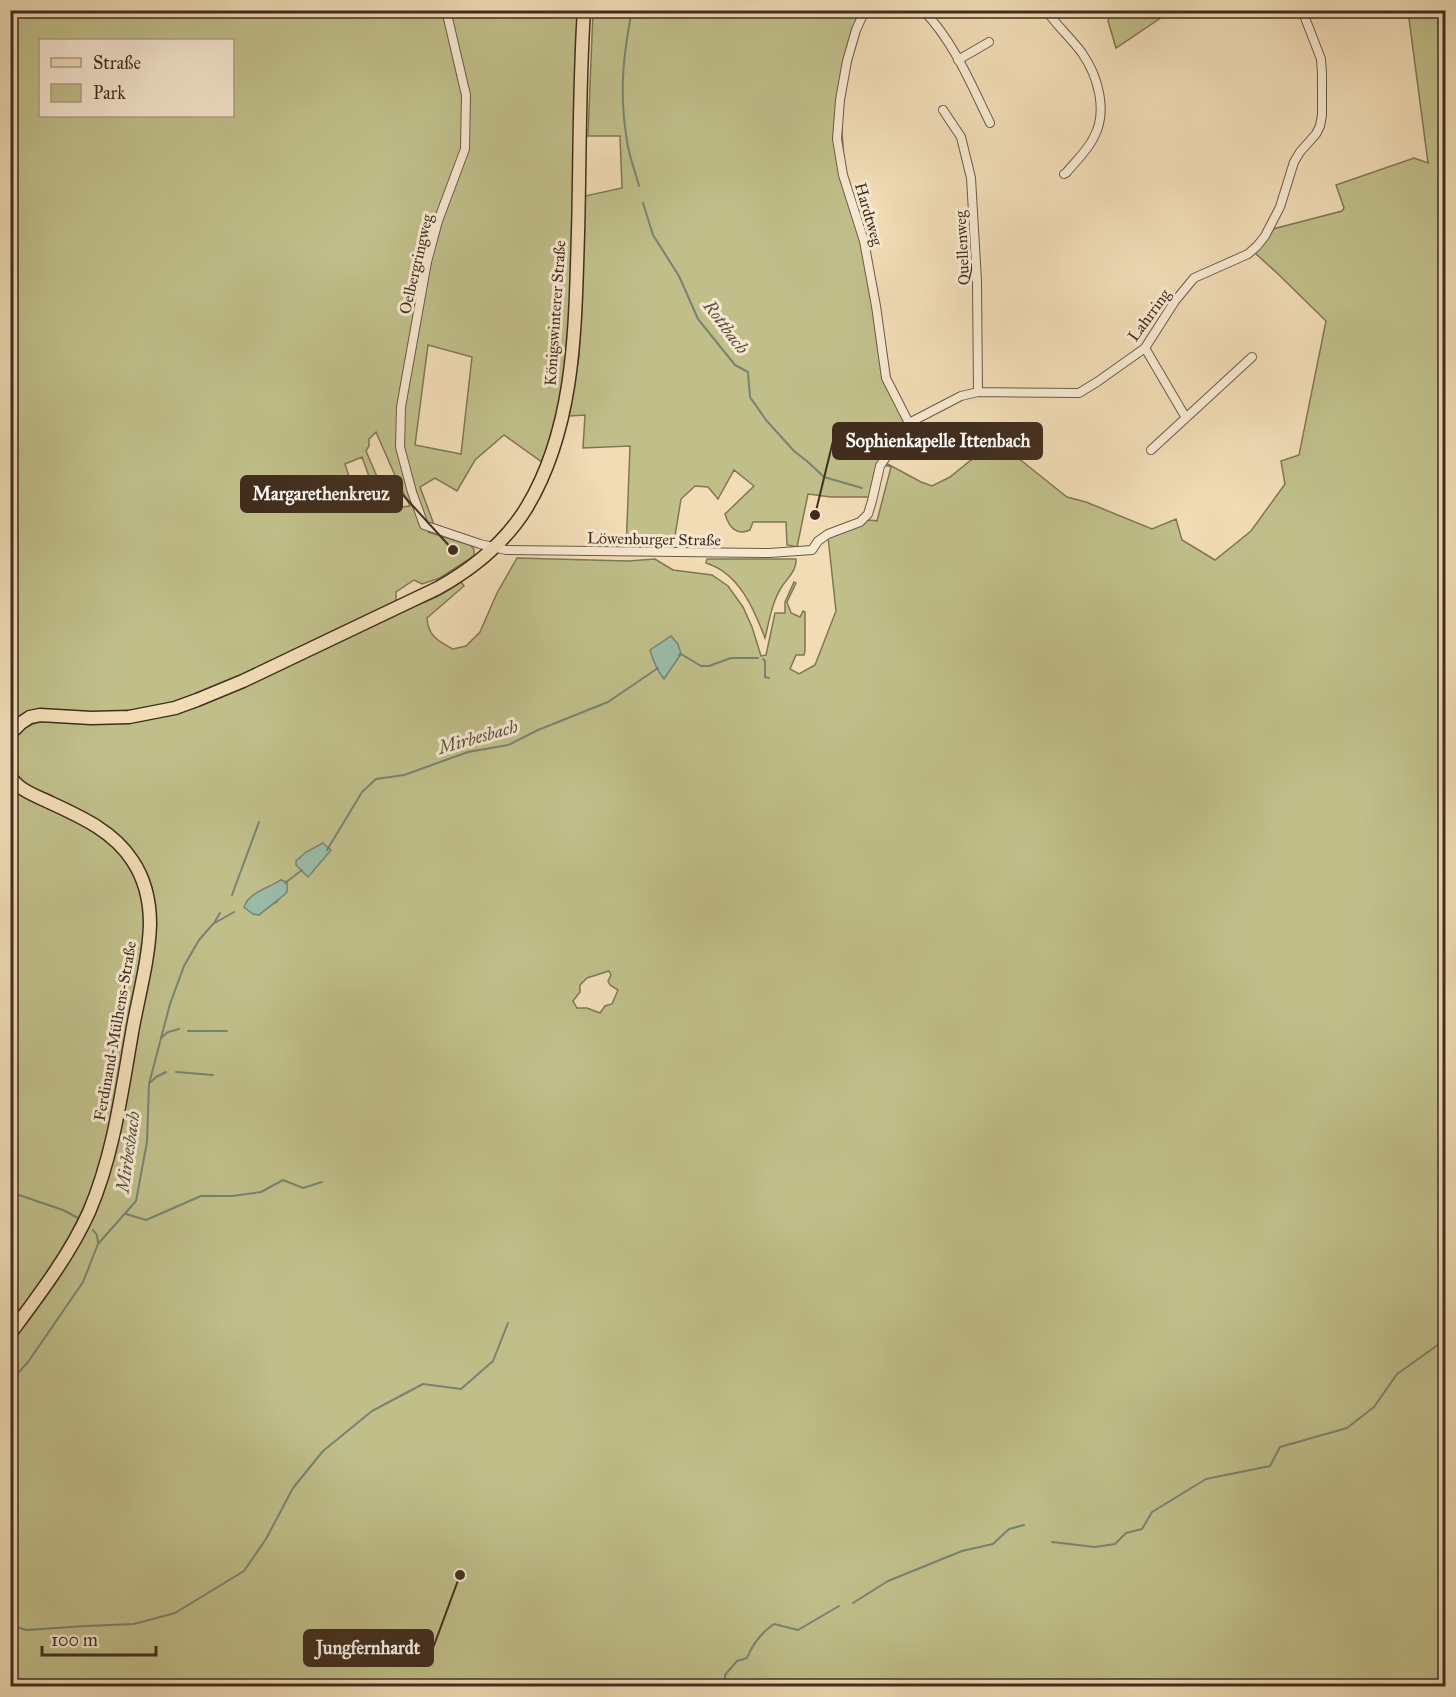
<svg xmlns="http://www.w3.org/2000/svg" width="1456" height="1697" font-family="'IM FELL Great Primer',serif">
<rect width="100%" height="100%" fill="#f1dcb6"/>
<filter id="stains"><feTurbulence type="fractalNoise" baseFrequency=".00333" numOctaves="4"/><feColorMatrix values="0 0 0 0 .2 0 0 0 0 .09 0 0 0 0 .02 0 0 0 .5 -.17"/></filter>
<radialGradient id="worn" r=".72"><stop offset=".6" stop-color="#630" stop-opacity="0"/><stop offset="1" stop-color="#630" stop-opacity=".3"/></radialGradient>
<path fill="#c0bf8a" stroke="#807654" stroke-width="1.5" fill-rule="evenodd" d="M11,11H584L569,354L561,414L542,462L504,435L475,460L457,491L435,478L420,487L433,522L428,532L470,545L474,549V556L440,578L422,584L414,580L396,592V606L224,684L190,698L153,708L123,712L25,714L11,724ZM40,40H232V116H40ZM428,345L472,357L461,454L415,445ZM376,432L397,480L410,506L401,507L387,500L366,451L369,446V439ZM362,457L375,493V494L355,495L345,464Z
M593,11H864L840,102L845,175L878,305L887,376L910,420L876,466L869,497H831L808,494L797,547L787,545L786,522H753L750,530C736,536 729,527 725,514L754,486L734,470L718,499L708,487L695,486L681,499L673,548L626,550L630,446L583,448L585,415L569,416L579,356L585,196L622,188L620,136H588Z
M1112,11V10L1171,11L1116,48L1108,21Z
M1408,11H1445V1686H11V1344L75,1250L96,1208L155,927C155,918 156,907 154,898C150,873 136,852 118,835L29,787C17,777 10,767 11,751C15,707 83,723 113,723C124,723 135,721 145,719L410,607C430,602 445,593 461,582L464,586L427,618C428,636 438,641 453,649L466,646L480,632L497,593L517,558L628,561L655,559L673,570L712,575L728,586L743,607L752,627L761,656L766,655L775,613H785V602L794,582L796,583L787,602L791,613L800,617L803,611L805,612V651L804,655H796L790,669L799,674L815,665L836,611L828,537C842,531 861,517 877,521L891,467L884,465V462L921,482L932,486L950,477L971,460L998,450L1013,454L1067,497L1086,502L1152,529L1176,519L1182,540L1215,560L1251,531L1285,484L1281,461L1299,455L1326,321L1277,273L1255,253L1273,229L1342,211L1344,208L1336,185L1414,158L1428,163ZM281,880L277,902L268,906L259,915L247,901ZM609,971L611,975L608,981L610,985L618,990L612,1004L605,1006L600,1013L587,1008H577L573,1001L580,992V985L587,978Z
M707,559H796C797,571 787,578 781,588C772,602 769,622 765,638C754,609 739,573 706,563Z
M11,785C47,804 105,828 128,863C141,882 144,907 145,929L111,1123L101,1163L87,1202L64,1247L11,1324Z"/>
<path fill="#9bbcab" stroke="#778373" stroke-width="1.5" d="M671,636L678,644L681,654L664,679C657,671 653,660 650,650Z
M323,843L331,850L308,877L296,865V861L306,852Z
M281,880L287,882V892C278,901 268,907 259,915L253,914L244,907C249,892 269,888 281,880Z"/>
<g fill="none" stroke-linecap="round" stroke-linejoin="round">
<path stroke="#778373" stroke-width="2" d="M632,10C623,57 619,93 627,141C629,156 635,171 639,186
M643,203L653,235L679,276L698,319L735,365L748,372L750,397L766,420L794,451L808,462L824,477L862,488
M679,655L681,654L701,666H709L731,658H758
M763,659L765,661V677L769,678
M327,850L362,792L376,779L404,775L468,752L508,745L538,730L608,702L658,668
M285,883L302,870
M232,895L259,822
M214,923L220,913
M188,1031H227
M161,1038L168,1032L179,1029
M176,1072L213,1075
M151,1082L156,1077L166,1072
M10,1192L63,1210L78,1218
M126,1214L146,1220L201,1196H232L261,1192L283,1180L303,1188L322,1182
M93,1230L97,1235L98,1243
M10,1382L28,1362L83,1282L98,1244L136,1201L147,1142L149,1084L170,1004L184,966L199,940L213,924L234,912
M1052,1542L1095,1547L1115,1544L1126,1533L1142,1529L1152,1512L1206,1479L1270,1466L1280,1447L1347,1428L1374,1407L1397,1374L1442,1342L1446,1337
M853,1603L888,1581L962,1551L993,1544L1009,1529L1024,1525
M10,1625L26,1630L86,1626L134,1624L175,1613L244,1571L266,1539L293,1488L323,1451L372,1411L423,1384L461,1389L493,1361L508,1323
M725,1686V1675L737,1661L747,1658C753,1643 761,1633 774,1624L798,1630L839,1606"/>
<g stroke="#6d5944" stroke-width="10">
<path id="minor" d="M446,10L466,95L465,149L438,221L427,262L401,407L400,447L412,492L424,525L480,544L506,550L769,553L812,550L818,541L828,534L860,522L868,514L872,501L880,466L909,423L961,396L978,392L1079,393L1097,382L1145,348L1175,301L1194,278L1248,254L1257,246L1265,236L1280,207L1294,162L1300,152L1316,134L1320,126L1322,115V74L1321,59L1302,10
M865,10L856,30L847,61L840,100L837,139L843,175L864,241L876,306L886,378L909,423
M923,10C954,42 971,84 990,123
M1046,10C1057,26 1071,38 1082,53C1098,76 1108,111 1094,137C1088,150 1075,162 1066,173L1064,174
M958,60L989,42
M943,110L961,137L971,178L977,281L978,392
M1145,348L1186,418
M1151,450L1252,357"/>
</g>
<g stroke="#412d1e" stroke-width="15">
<path id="primary" d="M10,734L21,723L30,717L40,715L91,718L129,717L175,708L197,700L243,681L438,588C474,568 505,543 527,507C576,425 575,325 578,233C580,159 579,84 584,10
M10,776C19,791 37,796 51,803C81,817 113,831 132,860C145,879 150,901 150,924C149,959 139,994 133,1027C122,1089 114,1154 89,1212C69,1256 39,1295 10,1334"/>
</g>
<use href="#minor" stroke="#f6e8d0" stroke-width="8"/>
<use href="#primary" stroke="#f1dcb6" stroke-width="12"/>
</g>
<g text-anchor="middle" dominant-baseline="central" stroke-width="6" stroke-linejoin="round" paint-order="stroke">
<g font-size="16" fill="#412d1e" stroke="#f6e8d0">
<text transform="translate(869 214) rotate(74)">Hardtweg</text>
<text transform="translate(962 248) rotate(-93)">Quellenweg</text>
<text transform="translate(416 264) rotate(-77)">Oelbergringweg</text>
<text transform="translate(555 313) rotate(-86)">Königswinterer Straße</text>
<text transform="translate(1149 315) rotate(-54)">Lahrring</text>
<text transform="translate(654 539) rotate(1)">Löwenburger Straße</text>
<text transform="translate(115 1031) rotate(-80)">Ferdinand-Mülhens-Straße</text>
</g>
<g font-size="18" font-style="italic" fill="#585141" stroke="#f6e8d0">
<text transform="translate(726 327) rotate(53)">Rottbach</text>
<text transform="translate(478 737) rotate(-16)">Mirbesbach</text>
<text transform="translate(128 1152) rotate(-82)">Mirbesbach</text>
</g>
</g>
<path fill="none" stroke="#412d1e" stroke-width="2" d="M815 515L833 441M453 550L402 494M460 1575L433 1648"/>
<g fill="#412d1e" stroke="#f6e8d0" stroke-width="2">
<circle cx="815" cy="515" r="6"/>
<circle cx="453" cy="550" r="6"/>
<circle cx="460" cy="1575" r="6"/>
</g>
<g fill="#412d1e" stroke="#412d1e" stroke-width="2">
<rect x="833" y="423" width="209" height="36" rx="6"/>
<rect x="241" y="476" width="161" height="36" rx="6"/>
<rect x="304" y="1630" width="129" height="36" rx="6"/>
</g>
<g font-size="18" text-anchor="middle" font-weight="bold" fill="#fff">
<text x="938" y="447">Sophienkapelle Ittenbach</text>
<text x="321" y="500">Margarethenkreuz</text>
<text x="368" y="1654">Jungfernhardt</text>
</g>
<rect width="1456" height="1697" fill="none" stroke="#f1dcb6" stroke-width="36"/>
<rect x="12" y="12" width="1432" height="1673" fill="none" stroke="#412d1e" stroke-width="3"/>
<rect x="18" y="18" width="1420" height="1661" fill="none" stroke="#412d1e" stroke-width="1.5"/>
<rect x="39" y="39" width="195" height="78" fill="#f6e8d0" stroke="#ae9d89" stroke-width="1.5"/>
<rect x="51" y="58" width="30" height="9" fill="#f1dcb6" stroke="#ae9d89" stroke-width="1.5"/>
<text x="93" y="69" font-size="18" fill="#412d1e">Straße</text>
<rect x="51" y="84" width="30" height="18" fill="#c0bf8a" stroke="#ae9d89" stroke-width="1.5"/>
<text x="93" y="99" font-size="18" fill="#412d1e">Park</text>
<path d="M42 1646v9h114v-9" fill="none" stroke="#412d1e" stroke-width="3"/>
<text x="51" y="1646" font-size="18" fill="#412d1e" stroke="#f6e8d0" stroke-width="4.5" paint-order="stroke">100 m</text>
<rect width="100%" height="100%" filter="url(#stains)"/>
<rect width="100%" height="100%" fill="url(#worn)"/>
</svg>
